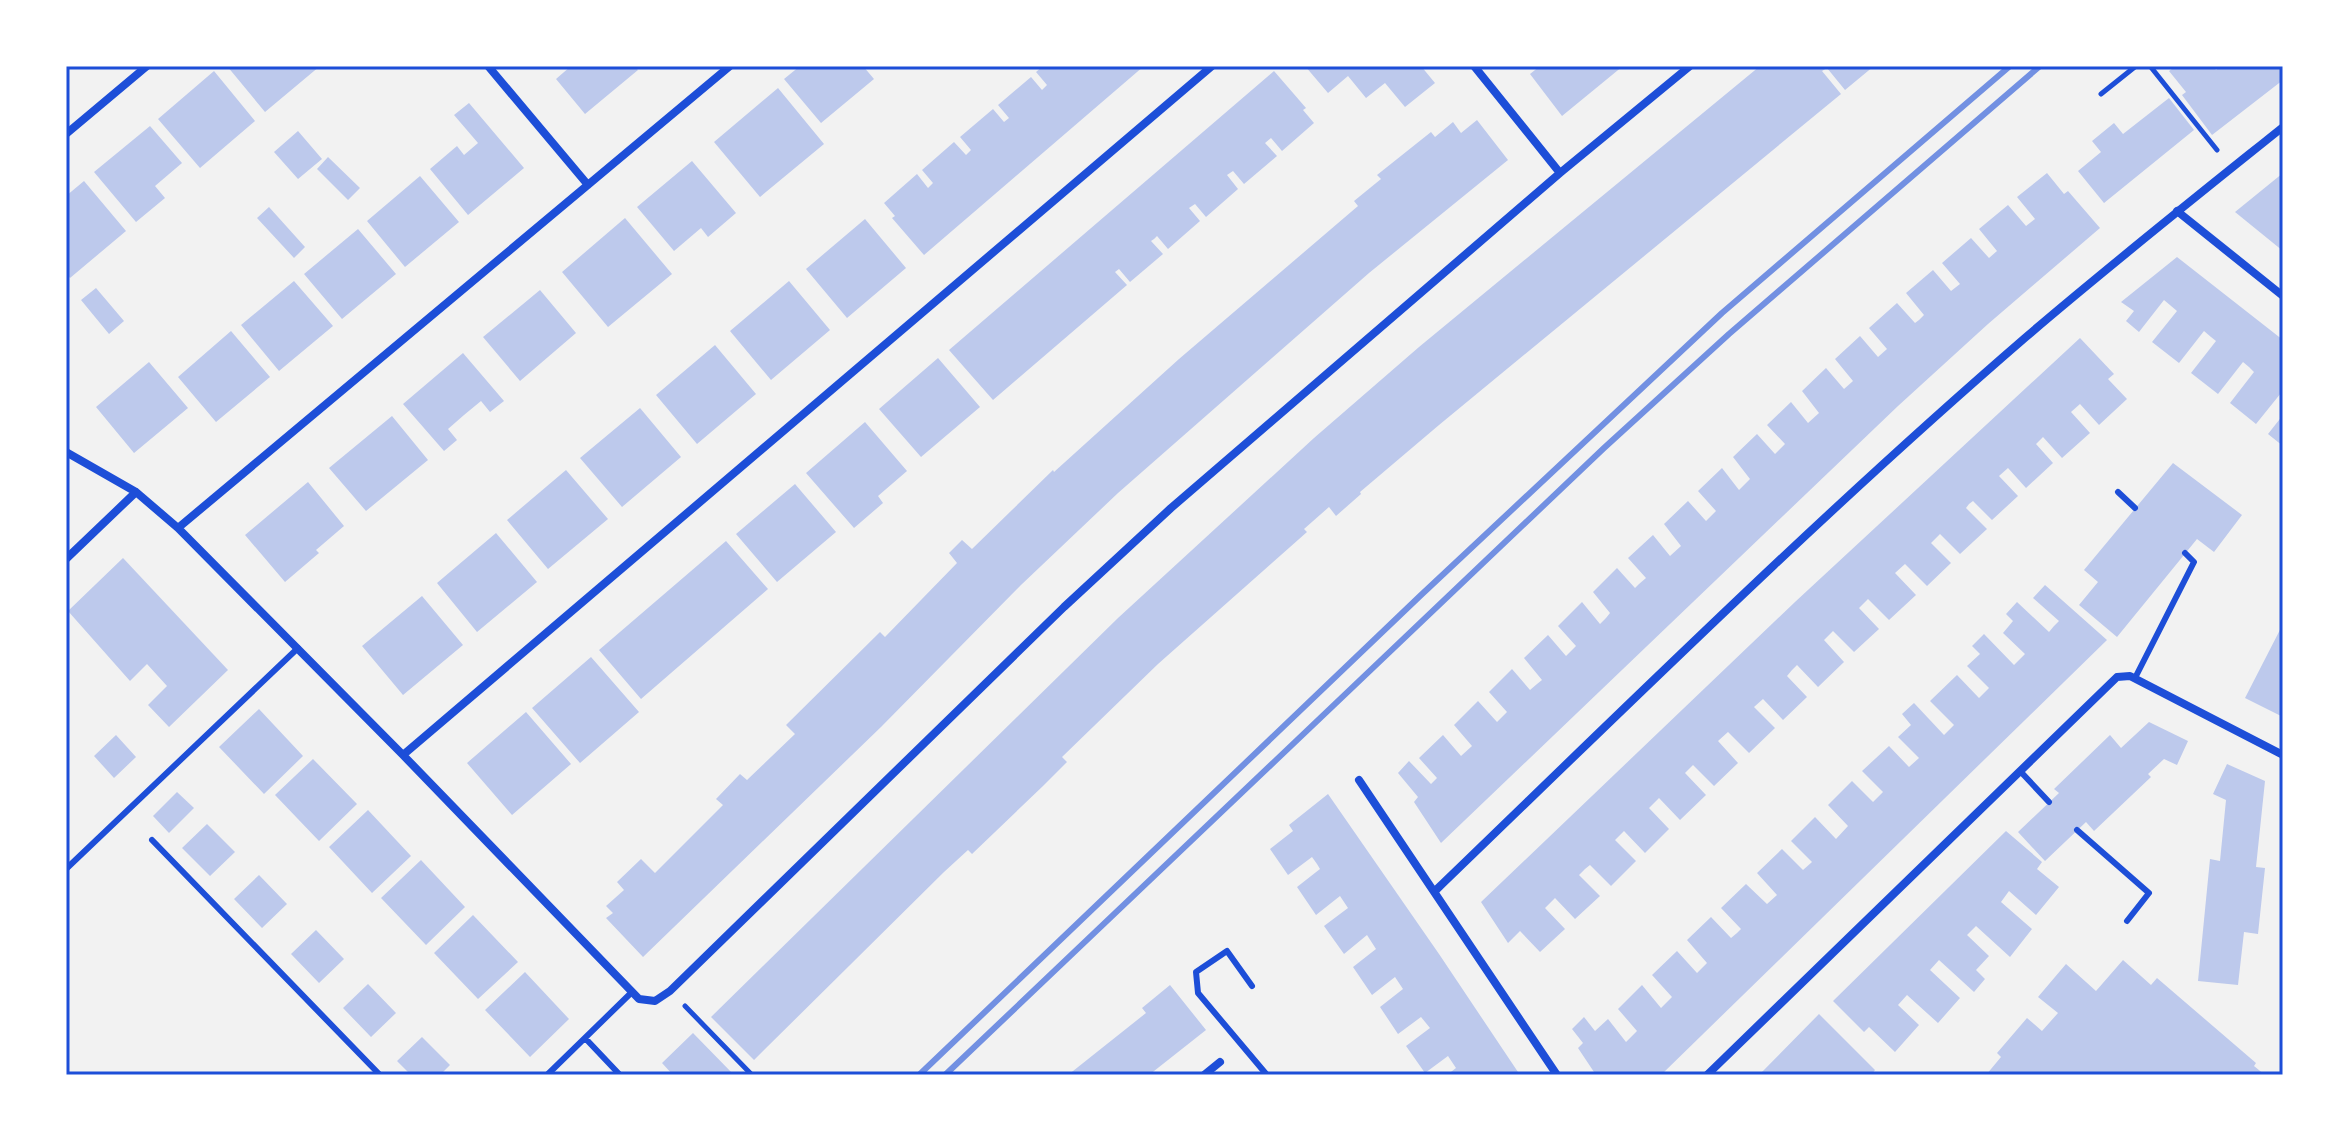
<svg xmlns="http://www.w3.org/2000/svg" width="2349" height="1141" font-family="'Public Sans',sans-serif">
<rect width="100%" height="100%" fill="#f2f2f2"/>
<path fill="#bdc9ec" d="M227,66H320L265,112Z
M571,66H634L638,70L585,114L556,79Z
M800,66H863L874,79L821,123L784,79Z
M1043,66H1144L924,255L892,218L895,216L884,203L917,174L928,188L933,183L922,170L954,142L966,155L971,150L960,137L993,109L1004,122L1009,118L998,105L1031,77L1042,90L1047,85L1036,72Z
M1305,66H1421L1435,83L1405,107L1385,83L1366,98L1348,76L1328,93Z
M1540,66H1623L1562,116L1530,74Z
M1760,66H1874L1845,90L1827,68L1822,71L1841,94L1439,425L1360,492L1361,494L1336,516L1329,507L1304,529L1307,532L1158,664L1062,757L1067,762L1043,786L972,854L968,850L944,872L754,1060L711,1017L1118,618L1314,438L1419,347Z
M2176,66H2213L2216,70L2221,66H2283V80L2212,135L2182,95L2186,92L2169,71Z
M214,71L255,121L200,168L158,119Z
M1274,71L1306,108L1303,110L1314,123L1282,151L1271,138L1265,143L1277,156L1244,184L1233,171L1227,175L1238,189L1206,217L1195,204L1189,208L1200,221L1168,249L1157,236L1154,239L1151,241L1163,254L1130,282L1119,269L1115,272L1127,285L993,400L949,350Z
M778,88L824,144L760,197L714,142Z
M2169,98L2194,130L2104,203L2078,171L2101,152L2092,141L2114,123L2123,134Z
M469,103L524,168L468,215L430,169L457,146L464,155L478,143L454,115Z
M1477,120L1508,160L1369,273L1118,493L1021,585L881,727L643,957L606,918L613,913L606,906L624,890L617,882L641,859L655,873L723,805L716,799L740,774L747,780L795,734L786,725L880,632L885,637L957,563L949,553L962,540L972,549L1053,470L1054,472L1179,359L1358,206L1354,201L1381,179L1377,175L1431,132L1435,137L1453,122L1461,133Z
M150,126L182,163L155,186L165,198L136,222L94,172Z
M298,131L322,159L298,179L274,152Z
M328,157L360,188L348,200L317,169Z
M692,161L736,213L708,237L701,228L674,251L637,207Z
M2047,173L2064,194L2068,191L2100,228L1988,324L1898,406L1441,843L1414,802L1418,797L1398,773L1409,761L1431,784L1437,778L1419,758L1443,735L1461,756L1472,746L1454,725L1478,701L1497,722L1507,712L1489,692L1512,669L1530,690L1537,684L1542,680L1524,658L1548,635L1566,656L1576,646L1558,626L1582,602L1600,624L1606,618L1610,613L1593,592L1617,568L1635,588L1639,584L1646,578L1628,558L1653,535L1670,556L1681,546L1664,524L1688,501L1706,521L1716,511L1698,491L1722,468L1739,490L1750,479L1733,457L1757,434L1775,454L1785,444L1767,425L1791,402L1808,423L1819,413L1802,391L1826,368L1844,389L1853,381L1835,359L1860,336L1878,357L1887,349L1869,328L1897,303L1915,323L1919,320L1924,315L1906,293L1933,270L1951,291L1960,284L1942,263L1971,238L1989,258L1997,251L1979,229L2008,205L2026,226L2035,219L2017,197Z
M2283,173V251L2235,212Z
M420,176L459,222L405,267L367,221Z
M84,181L126,231L70,278L66,273V196Z
M269,207L305,247L294,258L257,218Z
M625,218L672,274L608,327L562,272Z
M865,219L906,268L847,318L806,269Z
M358,229L396,274L342,319L304,274Z
M2177,257L2283,340V394L2281,393L2256,424L2230,403L2254,372L2249,367L2243,362L2218,394L2191,373L2216,341L2211,337L2204,331L2179,363L2152,342L2177,311L2164,300L2139,332L2126,321L2134,311L2121,302Z
M294,281L333,326L279,371L241,325Z
M789,281L830,330L771,380L730,331Z
M96,288L124,321L109,334L81,300Z
M540,290L576,333L520,381L483,337Z
M231,331L270,377L216,422L178,377Z
M2080,338L2114,374L2108,379L2127,399L2099,425L2080,404L2071,412L2090,433L2062,458L2043,437L2036,444L2053,463L2026,488L2008,468L1999,476L2018,496L1992,520L1973,501L1969,504L1966,508L1987,529L1960,554L1940,534L1931,543L1951,563L1927,586L1905,564L1895,573L1916,595L1889,620L1868,599L1859,608L1879,629L1854,652L1833,631L1824,640L1844,662L1818,687L1797,665L1792,670L1787,676L1807,697L1783,720L1763,699L1754,707L1775,728L1749,753L1728,732L1718,741L1738,763L1714,786L1693,765L1685,773L1706,795L1680,820L1659,798L1649,808L1669,829L1645,853L1624,831L1615,840L1636,861L1611,886L1590,865L1585,869L1579,875L1600,896L1575,919L1555,898L1545,908L1565,929L1540,952L1520,931L1508,943L1481,902L1795,602Z
M715,345L756,394L697,444L656,395Z
M463,353L504,401L490,412L481,401L464,415L448,429L457,440L444,451L403,404Z
M938,358L980,407L921,457L879,409Z
M149,362L188,408L134,453L96,407Z
M640,408L681,457L622,507L580,458Z
M2283,415V446L2268,434Z
M392,416L428,460L366,511L329,468Z
M865,422L907,471L878,496L883,503L854,528L806,473Z
M2173,463L2242,515L2214,552L2197,539L2117,637L2079,605L2098,582L2084,570Z
M566,470L608,519L548,569L507,520Z
M308,482L344,526L316,550L319,553L285,582L245,535Z
M795,484L836,532L777,582L736,534Z
M496,533L537,582L477,632L437,583Z
M726,541L768,589L641,699L599,650Z
M123,558L228,670L169,727L148,705L167,686L147,664L130,681L68,611Z
M2045,585L2107,640L1661,1075H1596L1578,1048L1583,1043L1572,1029L1584,1017L1595,1031L1608,1019L1626,1042L1637,1031L1618,1009L1642,985L1661,1008L1672,997L1652,975L1677,951L1697,973L1707,963L1687,940L1711,917L1731,938L1737,933L1741,929L1721,908L1746,884L1767,904L1777,895L1757,873L1782,849L1803,870L1812,862L1791,841L1815,817L1836,839L1848,826L1828,805L1852,781L1873,802L1883,792L1862,771L1889,746L1909,767L1919,758L1898,737L1911,725L1902,714L1914,703L1944,735L1954,725L1930,701L1957,675L1979,698L1989,688L1967,666L1980,654L1972,646L1984,634L2014,665L2025,654L2003,633L2013,621L2006,614L2017,602L2049,632L2054,626L2059,621L2033,598Z
M422,596L463,645L403,695L362,646Z
M2283,624V717L2245,698Z
M591,657L639,712L580,763L532,708Z
M259,709L303,756L264,794L219,747Z
M526,712L571,764L512,815L467,763Z
M2149,722L2188,741L2177,765L2164,759L2148,774L2151,777L2094,831L2086,822L2045,861L2018,832L2059,793L2054,789L2110,735L2121,748Z
M116,735L136,757L114,778L94,756Z
M313,759L357,804L319,841L275,795Z
M2227,764L2265,781L2256,867L2265,868L2258,934L2244,932L2238,985L2198,981L2210,859L2220,861L2226,800L2213,794Z
M177,792L194,808L169,833L153,816Z
M1328,794L1439,954L1520,1075H1447L1456,1068L1448,1056L1425,1073L1406,1046L1430,1028L1421,1017L1398,1034L1380,1007L1403,989L1395,977L1372,995L1353,967L1376,949L1367,935L1344,954L1324,926L1348,908L1340,896L1316,915L1297,887L1320,869L1317,864L1312,857L1288,875L1270,849L1293,831L1289,825Z
M368,810L411,856L372,893L329,847Z
M207,824L235,852L210,876L182,848Z
M2006,831L2042,862L2037,869L2059,887L2036,915L2009,891L2001,902L2032,929L2010,957L1976,926L1967,935L1989,956L1976,970L1985,979L1974,992L1939,960L1930,970L1960,998L1938,1023L1907,995L1898,1005L1919,1025L1895,1052L1869,1027L1864,1032L1833,1001Z
M421,860L465,907L426,945L381,898Z
M259,875L287,904L262,928L234,899Z
M473,915L518,962L478,999L434,953Z
M316,930L344,959L319,983L291,954Z
M2123,960L2151,985L2157,978L2256,1063L2254,1066L2265,1075H1986L2001,1057L1997,1053L2027,1018L2042,1031L2058,1013L2038,997L2066,964L2096,991Z
M525,972L569,1019L530,1057L485,1010Z
M368,984L396,1013L371,1037L343,1008Z
M1170,985L1206,1030L1149,1075H1068L1146,1013L1142,1008Z
M1819,1014L1875,1070L1871,1075H1759Z
M693,1033L734,1075H673L662,1063Z
M422,1037L450,1065L440,1075H411L397,1061Z"/>
<g fill="none" stroke-linecap="round" stroke-linejoin="round">
<path stroke="#1d4ed8" stroke-width="5" d="M2150,66L2217,150
M2101,94L2136,66
M685,1006L752,1075"/>
<path stroke="#1d4ed8" stroke-width="6" d="M2118,492L2135,508
M2135,678L2194,562L2185,553
M2020,771L2049,802
M2077,830L2149,893L2127,921
M152,840L380,1075
M66,869L298,648
M1252,986L1227,951L1196,972L1198,993L1267,1075
M585,1038L620,1075
M547,1075L632,992"/>
<path stroke="#1d4ed8" stroke-width="8" d="M488,66L588,185
M1474,66L1560,173
M66,134L147,66
M2177,211L2283,296
M66,452L136,492L178,528L403,755L639,999L655,1001L670,991L1064,607L1171,508L1560,173L1690,66
M178,528L730,66
M66,559L136,492
M403,755L1212,66
M1359,780L1557,1075
M1435,891C1629,704 1821,514 2026,337C2110,265 2197,196 2283,127
M1204,1075L1220,1062
M1707,1075L2117,677L2130,676L2283,755"/>
<path stroke="#7290e2" stroke-width="6" d="M919,1075L1420,596L1722,313L2010,66
M945,1075L1604,448L1729,334L2040,66"/>
</g>
<rect width="2349" height="1141" fill="none" stroke="#ffffff" stroke-width="136"/>
<rect x="68" y="68" width="2213" height="1005" fill="none" stroke="#1d4ed8" stroke-width="3"/>
</svg>
